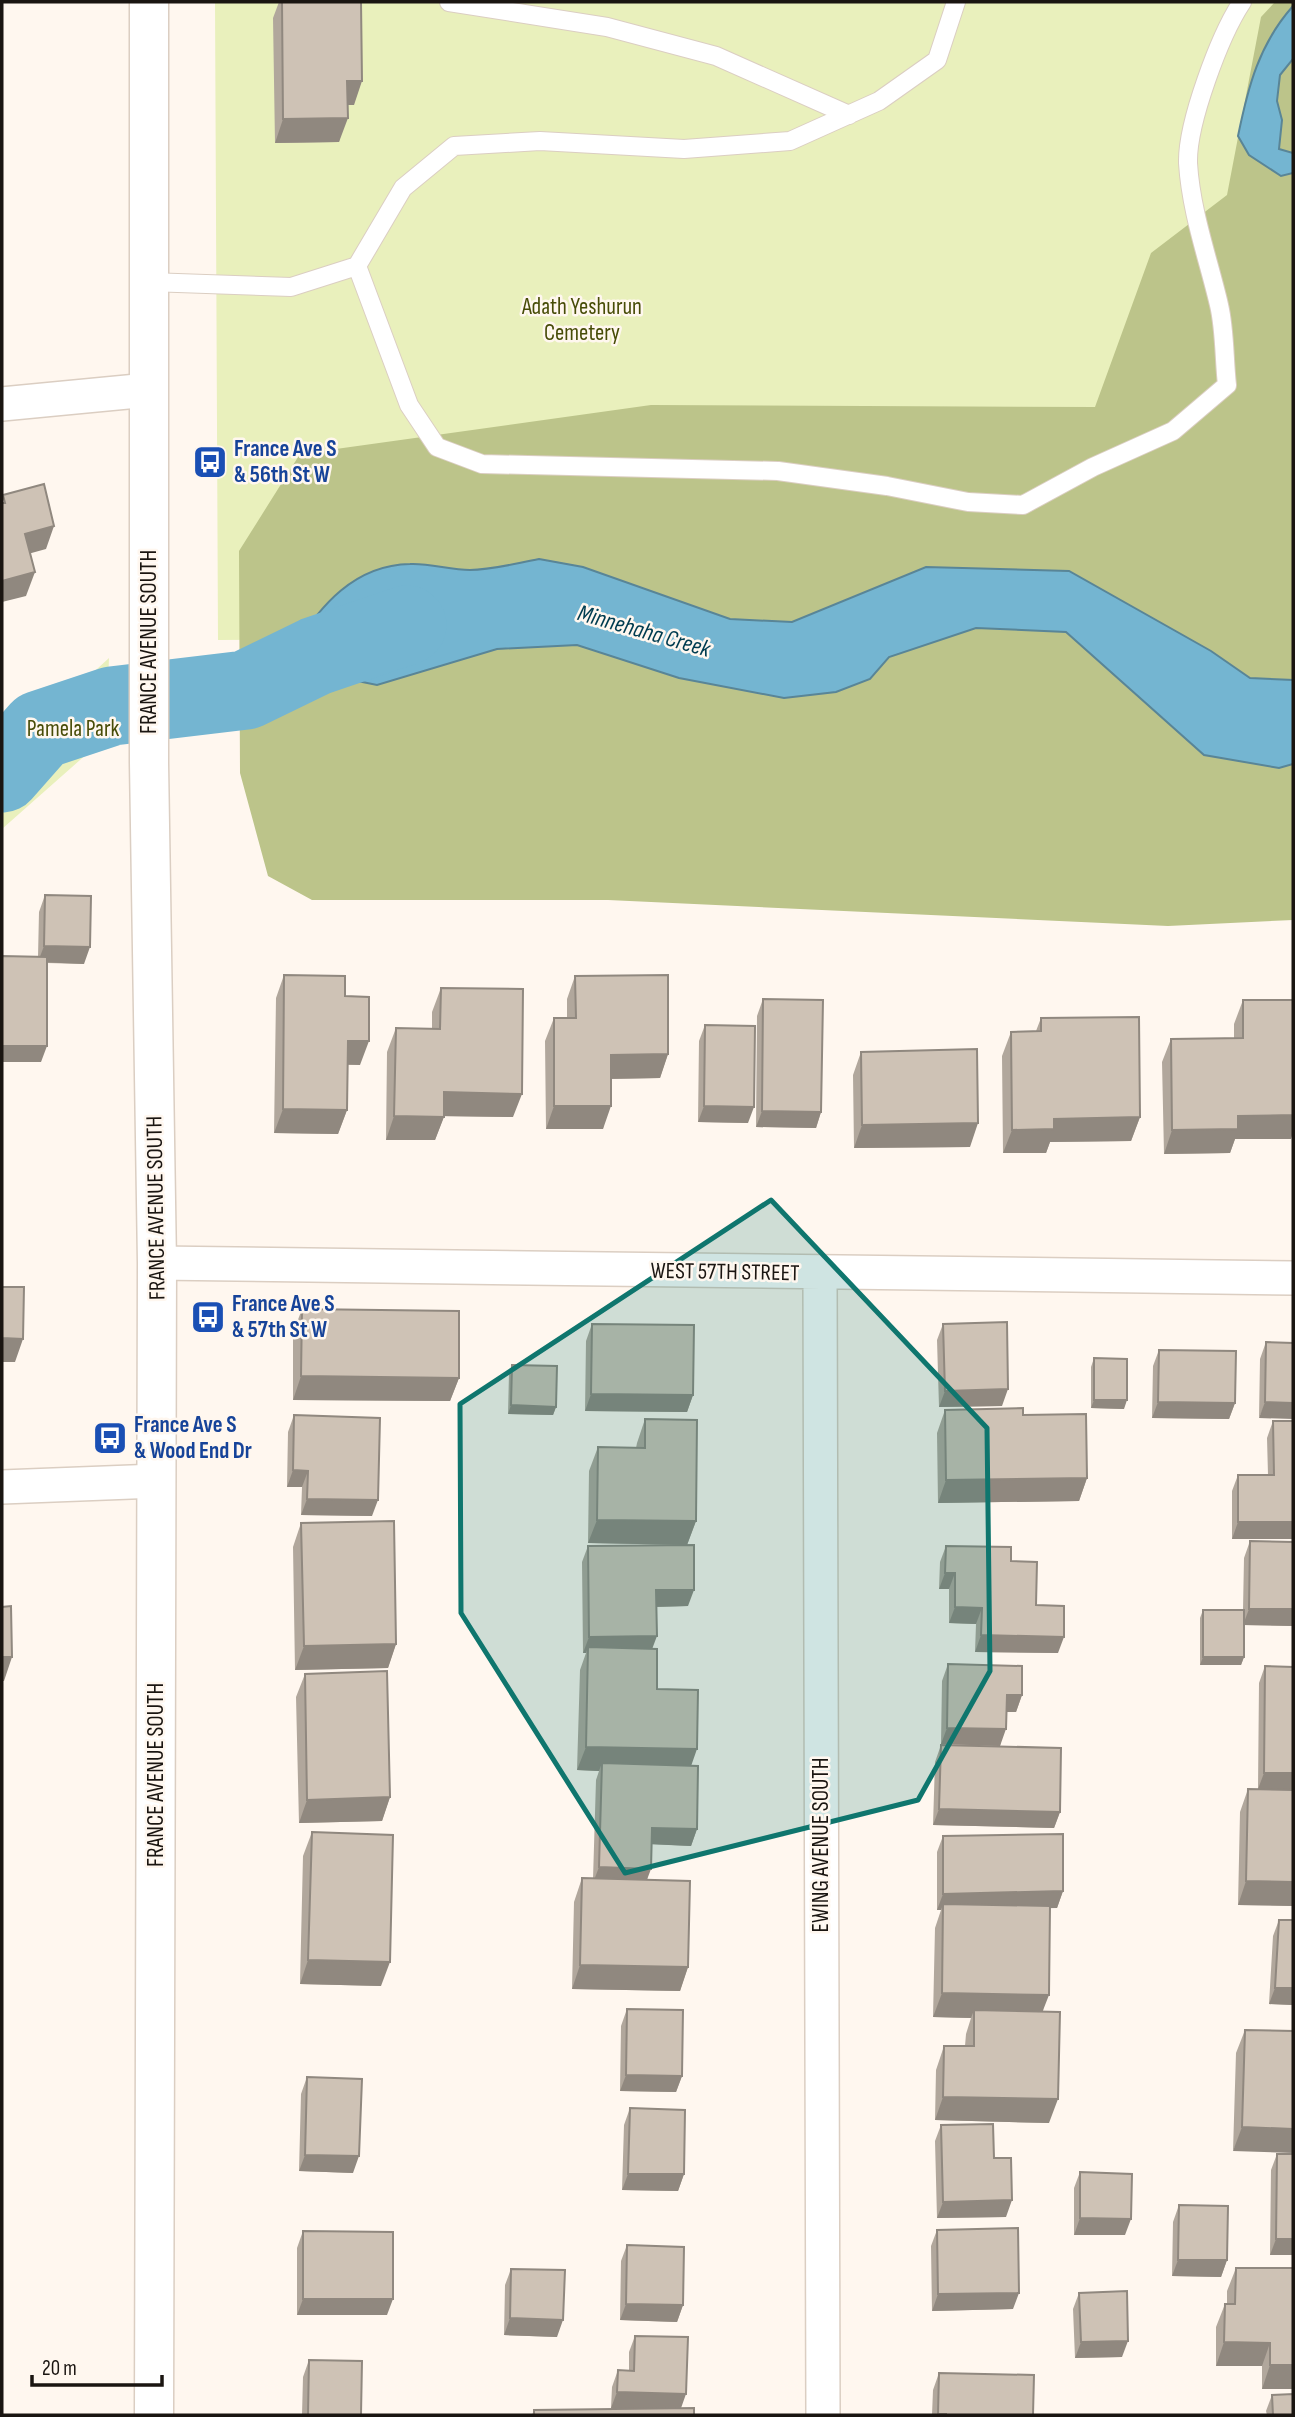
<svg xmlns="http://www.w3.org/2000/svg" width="1295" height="2417" font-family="'Sofia Sans Condensed',sans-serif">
<rect width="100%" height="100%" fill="#fff7ef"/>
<path fill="#e9f0bc" d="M215,2H1293V635L218,640Z
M109,658L106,737L2,829V756Z"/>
<path fill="#bcc48a" d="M1275,2H1293V920L1168,926L608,900H312L268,876L240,773L239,551L300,454L651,405L1095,407L1151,253L1227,195L1261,17Z"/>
<path fill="#74b5d1" stroke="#598597" stroke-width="2" d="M1293,6V59L1280,75L1277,101L1282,120L1279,149L1293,153V173L1281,176L1249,155L1238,136C1248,87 1259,44 1293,6Z
M539,559L583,567L730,619L792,622L926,567L1069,571L1211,651L1250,678L1293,680V764L1279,768L1204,755L1066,632L976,628L889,657L870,679L836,692L784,698L679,678L577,645L497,649L377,685L318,673L293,649C320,606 354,565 410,564C430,563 450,570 470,570C492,570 517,563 539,559Z"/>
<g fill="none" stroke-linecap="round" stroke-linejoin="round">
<path stroke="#74b5d1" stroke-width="79" d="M2,773L40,730L112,706L246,690L316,656L407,625"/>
<g stroke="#dbcec2" stroke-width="20">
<path id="service" d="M449,2L607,27L716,56L849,115
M357,266L409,405L437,447L482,464L778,471L887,486L968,502L1023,505L1093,467L1173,431L1227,385C1224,359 1225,330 1219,305C1208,258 1191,212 1188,163C1187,123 1220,35 1242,2
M149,282L291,287L357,266L403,188L454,146L540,141L684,149L790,141L879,101L937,60L956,2"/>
</g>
<g stroke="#dbcec2" stroke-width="36">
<path id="minor" d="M2,404L148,390
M157,1263L1293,1278
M820,1274L823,2415
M2,1487L157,1481"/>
</g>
<g stroke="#dbcec2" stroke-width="41">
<path id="secondary" d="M149,2V763L157,1263L154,2415"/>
</g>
<use href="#service" stroke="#fff" stroke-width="18"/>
<use href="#minor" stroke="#fff" stroke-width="33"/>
<use href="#secondary" stroke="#fff" stroke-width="38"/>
</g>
<path fill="#b1a79c" d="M279,2H361L354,105H348L339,142L275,143L273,18Z
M45,895L84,964L47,963L41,1062H2L38,957L39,912Z
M284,975L345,996L360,1065H348L347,1110L338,1134L274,1133L276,998Z
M575,976L668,1054L660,1078L611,1079L603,1129H546L545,1041L554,1018H567V999Z
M441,988L513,1117L444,1116L435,1140H386L387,1052L396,1028L432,1029V1012Z
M763,999L821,1112L816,1128L756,1127L757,1016Z
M1243,1000H1293V1131L1291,1139H1235L1230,1153L1164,1154L1162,1062L1171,1039L1234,1038V1024Z
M1041,1018L1140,1117L1131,1141L1050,1142L1046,1153H1003L1002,1056L1011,1032L1036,1031Z
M705,1025L748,1123L698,1122L699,1041Z
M861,1052L970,1147L854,1148L853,1075Z
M302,1309L459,1378L450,1401L293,1400V1333Z
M592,1324L693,1395L687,1412L585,1411L586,1341Z
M943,1324L1002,1406L939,1407L937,1340Z
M1266,1342L1293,1343L1259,1418L1260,1359Z
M1159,1350L1235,1403L1229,1419L1152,1418L1153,1366Z
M1094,1358L1124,1409L1091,1408V1367Z
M512,1365L556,1407L553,1415L508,1414L509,1373Z
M945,1410L1023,1415L1087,1478L1079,1501L938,1503L937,1433Z
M294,1415L372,1516L301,1515L302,1487H287L288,1432Z
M645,1419L696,1521L687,1545L588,1543L589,1471L598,1447L636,1448L637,1443Z
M1273,1421L1293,1539H1232V1491L1238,1475H1268L1267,1438Z
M301,1523L396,1644L388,1668L295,1670L293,1547Z
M1250,1541L1293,1626L1244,1625V1657L1241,1665H1200V1618L1203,1610H1243L1244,1558Z
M588,1546L688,1606L657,1607L652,1649L657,1689L691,1766L697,1829L691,1846L652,1844L647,1880L688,1967L680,1991L572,1989L574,1902L582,1878L593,1879L596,1780L599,1771L577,1770L580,1670L586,1653H583L582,1562Z
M946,1546L1011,1561L1036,1605L1058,1653L975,1652L976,1624L949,1623V1589H939L940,1562Z
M948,1664L1022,1695L1016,1712H1007L1000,1746L941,1744L942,1681Z
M1265,1666L1293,1906L1238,1905L1240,1812L1248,1789H1258L1259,1683Z
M305,1674L390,1797L382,1821L299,1823L296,1697Z
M941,1745L1060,1812L1054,1828L933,1825L935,1762Z
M312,1832L381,1986L300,1984L303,1856Z
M943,1836L1063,1891L1057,1908H1050L1043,2012L1049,2123L935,2120L936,2070L944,2046H965L966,2034L971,2018L933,2017L935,1928L941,1910H937V1852Z
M1279,1920L1293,2005L1269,2004L1273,1936Z
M627,2009L682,2076L676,2092L620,2091L621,2026Z
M1245,2030L1293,2031L1233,2151L1236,2053Z
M307,2077L353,2173L299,2171L301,2094Z
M630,2108L684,2174L678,2191L622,2190L624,2125Z
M941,2125L994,2158L1006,2217L937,2218L935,2141Z
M1277,2154L1293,2255H1270L1271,2170Z
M1080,2172L1125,2235H1074V2188Z
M1179,2205L1227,2260L1221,2277L1172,2276L1173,2222Z
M937,2230L1013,2309L932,2311L931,2246Z
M303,2231L387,2315H297V2248Z
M627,2245L683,2305L677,2322L620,2320L621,2261Z
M1236,2268L1293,2389H1262V2366H1216V2327L1225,2304H1227V2291Z
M511,2269L557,2337L504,2335L505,2285Z
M1079,2293L1122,2357L1075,2358L1073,2309Z
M635,2336L681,2408L694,2415H532L534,2410L626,2409L611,2408L612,2387L618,2370L629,2371V2352Z
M309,2360L361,2415H302L303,2377Z
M939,2373L1033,2415H932L933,2390Z
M1272,2395L1293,2415H1267L1266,2411Z"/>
<path fill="#90887f" d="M347,81H362L354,105H338Z
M348,118L339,142L275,143L283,119Z
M54,526L46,549L17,557L25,534Z
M35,572L26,596L2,602V581Z
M44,946L90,947L84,964L38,962Z
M348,1041H369L360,1065L339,1064Z
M2,1046H47L41,1062H2Z
M668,1054L660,1078L602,1079L611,1055Z
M444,1092L522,1094L513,1117L435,1116Z
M554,1106H611L603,1129H546Z
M704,1106L754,1107L748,1123L698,1122Z
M283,1109L347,1110L338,1134L274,1133Z
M762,1111L821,1112L816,1128L756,1127Z
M1293,1115V1131L1291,1139H1235L1230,1153L1164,1154L1172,1130L1238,1116Z
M394,1116L444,1117L435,1140H386Z
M1140,1117L1131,1141L1050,1142L1046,1153H1003L1012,1130L1054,1119Z
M978,1123L970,1147L854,1148L862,1125Z
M2,1338L23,1339L15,1362H2Z
M301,1376L459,1378L450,1401L293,1400Z
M1008,1389L1002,1406L939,1407L945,1391Z
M591,1394L693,1395L687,1412L585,1411Z
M1094,1400H1127L1124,1409L1091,1408Z
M1158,1402L1235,1403L1229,1419L1152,1418Z
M1265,1402L1293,1403V1419L1259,1418Z
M511,1405L556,1407L553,1415L508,1414Z
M293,1470L308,1471L302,1487H287Z
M1087,1478L1079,1501L938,1503L946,1480Z
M307,1499L378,1500L372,1516L301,1515Z
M597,1520L696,1521L687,1545L588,1543Z
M1238,1522H1293V1539H1232Z
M945,1573H955L949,1589H939Z
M656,1590H694L688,1606L650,1607Z
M955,1607L982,1608L976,1624L949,1623Z
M1249,1609H1293V1626L1243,1625Z
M981,1635L1064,1637L1058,1653L975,1652Z
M657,1636L651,1652L588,1647L586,1653H583L589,1637Z
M396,1644L388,1668L295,1670L304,1646Z
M2,1657H12L4,1681H2Z
M1203,1657H1244L1241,1665H1200Z
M1007,1695H1022L1016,1712H1001Z
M947,1728L1006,1729L1000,1746L941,1744Z
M586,1747L697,1749L689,1772L602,1763L599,1771L577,1770Z
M1264,1773H1293V1790L1258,1789Z
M390,1797L382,1821L299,1823L307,1800Z
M939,1809L1060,1812L1054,1828L933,1825Z
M652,1828L697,1829L691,1846L646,1844Z
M599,1867L651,1869L645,1885L593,1883Z
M1246,1881L1293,1882V1906L1238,1905Z
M1063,1891L1057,1908L943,1910V1904L941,1910H937L943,1894Z
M308,1960L390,1962L381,1986L300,1984Z
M580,1965L688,1967L680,1991L572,1989Z
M1275,1988H1293V2005L1269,2004Z
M942,1993L1049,1995L1040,2018L974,2010L971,2018L933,2017Z
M626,2075L682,2076L676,2092L620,2091Z
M943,2097L1058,2099L1049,2123L935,2120Z
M1242,2127L1293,2129V2153L1233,2151Z
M305,2155L359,2156L353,2173L299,2171Z
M628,2174H684L678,2191L622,2190Z
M1012,2200L1006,2217L937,2218L943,2202Z
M1080,2218L1131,2219L1125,2235H1074Z
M1276,2239H1293V2255H1270Z
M1178,2260H1227L1221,2277L1172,2276Z
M1019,2293L1013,2309L932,2311L938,2294Z
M303,2299H393L387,2315H297Z
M626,2304L683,2305L677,2322L620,2320Z
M510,2318L563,2320L557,2337L504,2335Z
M1128,2341L1122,2357L1075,2358L1081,2342Z
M1224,2342L1270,2343L1262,2366H1216Z
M1270,2365H1293V2389H1262Z
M617,2392L686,2394L680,2411L611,2408Z"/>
<path fill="#cec2b5" stroke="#90887f" stroke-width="2" d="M282,2H361L362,81H347L348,118L283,119Z
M44,484L54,526L25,534L35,572L2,581V503H5L3,495Z
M45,895L91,896L90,947L44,946Z
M2,956L47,957V1046H2Z
M284,975L345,976V996L369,997V1041H348L347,1110L283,1109Z
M668,975V1054L611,1055V1106H554V1018H576L575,976Z
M441,988L523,989L522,1094L444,1092V1117L394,1116L396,1028L440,1029Z
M763,999L823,1000L821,1112L762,1111Z
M1243,1000H1293V1115L1238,1116V1129L1172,1130L1171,1039L1243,1038Z
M1139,1017L1140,1117L1054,1119V1129L1012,1130L1011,1032L1041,1031V1018Z
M705,1025L755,1026L754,1107L704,1106Z
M977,1049L978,1123L862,1125L861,1052Z
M2,1287H24L23,1339L2,1338Z
M302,1309L459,1311V1378L301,1376Z
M1007,1322L1008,1389L945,1391L943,1324Z
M592,1324L694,1325L693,1395L591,1394Z
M1266,1342L1293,1343V1403L1265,1402Z
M1159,1350L1236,1351L1235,1403L1158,1402Z
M1094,1358L1127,1359V1400H1094Z
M512,1365L557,1366L556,1407L511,1405Z
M1023,1408V1415L1086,1414L1087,1478L946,1480L945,1410Z
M294,1415L380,1418L378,1500L307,1499L308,1471L293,1470Z
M645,1419L697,1420L696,1521L597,1520L598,1447L645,1448Z
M1273,1421H1293V1522H1238V1475H1274Z
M394,1521L396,1644L304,1646L301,1523Z
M1250,1541L1293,1542V1609H1249Z
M694,1545V1590H656L657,1636L589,1637L588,1546Z
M946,1546L1011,1547V1561L1037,1562L1036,1605L1064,1606V1637L981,1635L982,1608L955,1607V1573H945Z
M11,1606L12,1657H2V1607Z
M1203,1610H1244V1657H1203Z
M588,1647L657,1649V1689L698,1690L697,1749L586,1747Z
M948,1664L1022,1666V1695H1007L1006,1729L947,1728Z
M1265,1666L1293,1667V1773H1264Z
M387,1671L390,1797L307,1800L305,1674Z
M941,1745L1061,1748L1060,1812L939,1809Z
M602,1763L698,1766L697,1829L652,1828L651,1869L599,1867Z
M1248,1789L1293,1790V1882L1246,1881Z
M312,1832L393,1835L390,1962L308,1960Z
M1063,1834V1891L943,1894V1836Z
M582,1878L690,1881L688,1967L580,1965Z
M943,1904L1050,1906L1049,1995L942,1993Z
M1279,1920H1293V1988H1275Z
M627,2009L683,2010L682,2076L626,2075Z
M974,2010L1060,2012L1058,2099L943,2097L944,2046H974Z
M1245,2030L1293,2031V2129L1242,2127Z
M307,2077L362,2079L359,2156L305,2155Z
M630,2108L685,2110L684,2174H628Z
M993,2124L994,2158H1011L1012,2200L943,2202L941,2125Z
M1277,2154H1293V2239H1276Z
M1080,2172L1132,2174L1131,2219L1080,2218Z
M1179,2205L1228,2206L1227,2260H1178Z
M1018,2228L1019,2293L938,2294L937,2230Z
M303,2231L393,2232V2299H303Z
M627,2245L684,2247L683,2305L626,2304Z
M1236,2268H1293V2365H1270V2343L1224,2342L1225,2304H1235Z
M511,2269L565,2270L563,2320L510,2318Z
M1127,2291L1128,2341L1081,2342L1079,2293Z
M635,2336L688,2337L686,2394L617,2392L618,2370L634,2371Z
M309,2360L362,2361L361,2415H308Z
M939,2373L1034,2375L1033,2415H946V2414H938Z
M1293,2394V2415H1273L1272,2395Z
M694,2408V2415H534V2410Z"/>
<path fill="#0f766e" fill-opacity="0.2" stroke="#0f766e" stroke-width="5" stroke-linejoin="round" d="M771,1200L987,1428L990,1671L918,1800L625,1873L461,1613L460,1404Z"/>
<defs>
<g id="bus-square" transform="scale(1.75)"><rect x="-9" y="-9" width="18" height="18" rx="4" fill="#1a4fb4" stroke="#fff7ef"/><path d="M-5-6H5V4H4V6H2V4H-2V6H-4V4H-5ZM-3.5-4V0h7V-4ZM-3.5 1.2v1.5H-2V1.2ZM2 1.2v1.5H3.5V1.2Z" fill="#fff"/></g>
</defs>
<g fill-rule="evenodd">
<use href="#bus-square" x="210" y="462"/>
<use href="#bus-square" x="208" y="1317"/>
<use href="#bus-square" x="110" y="1438"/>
</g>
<g text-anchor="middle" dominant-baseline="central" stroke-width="5" stroke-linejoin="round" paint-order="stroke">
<g font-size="23" fill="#474c07" stroke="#fff7ef">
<text x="582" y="307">Adath Yeshurun<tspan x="582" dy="26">Cemetery</tspan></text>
<text x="73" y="729">Pamela Park</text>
</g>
<g font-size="23" font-weight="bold" fill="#164399" stroke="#fff7ef" text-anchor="start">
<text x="234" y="449">France Ave S<tspan x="234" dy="26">&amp; 56th St W</tspan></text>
<text x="232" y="1304">France Ave S<tspan x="232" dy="26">&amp; 57th St W</tspan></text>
<text x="134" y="1425">France Ave S<tspan x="134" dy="26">&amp; Wood End Dr</tspan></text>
</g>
<g font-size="23" fill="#1a1511" stroke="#fff7ef">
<text transform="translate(149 642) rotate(-90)">FRANCE AVENUE SOUTH</text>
<text transform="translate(156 1208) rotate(-91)">FRANCE AVENUE SOUTH</text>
<text transform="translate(725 1272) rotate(1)">WEST 57TH STREET</text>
<text transform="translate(156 1775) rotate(-90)">FRANCE AVENUE SOUTH</text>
<text transform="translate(821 1845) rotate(-90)">EWING AVENUE SOUTH</text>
</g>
<g font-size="24" font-style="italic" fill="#003c50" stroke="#fff7ef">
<text transform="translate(644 631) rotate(16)">Minnehaha Creek</text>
</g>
</g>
<rect width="1295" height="2417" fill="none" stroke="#1a1511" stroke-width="7"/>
<path d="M32 2375v10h130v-10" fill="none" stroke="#1a1511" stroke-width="3.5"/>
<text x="42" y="2375" font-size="21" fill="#1a1511" stroke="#fff7ef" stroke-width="5" paint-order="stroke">20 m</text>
</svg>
